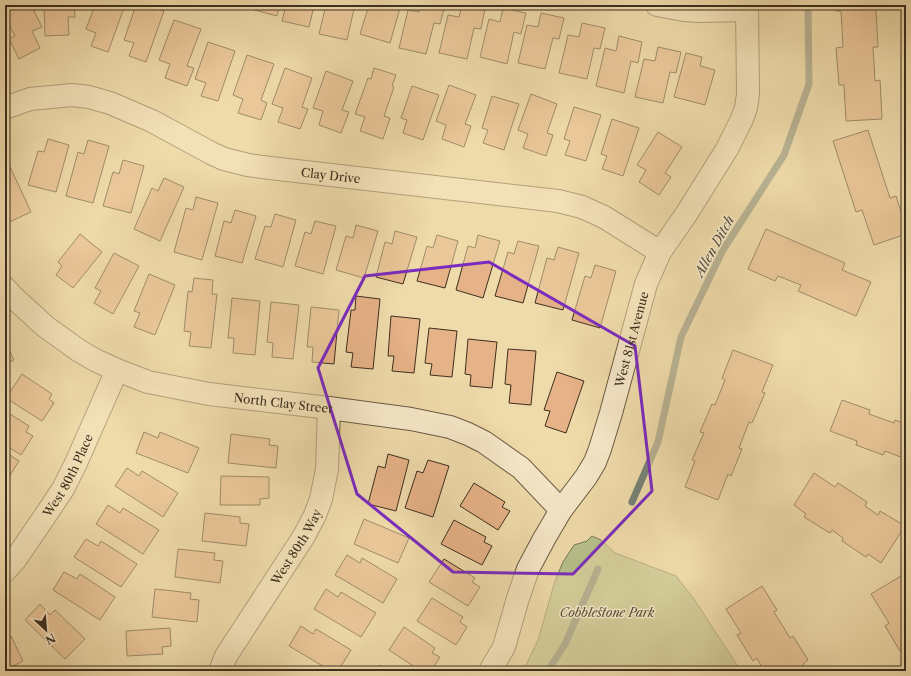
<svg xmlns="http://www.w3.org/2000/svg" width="911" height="676" font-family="'Libre Caslon Text',serif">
<rect width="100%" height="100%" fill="#efdaaa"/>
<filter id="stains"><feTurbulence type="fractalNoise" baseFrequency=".005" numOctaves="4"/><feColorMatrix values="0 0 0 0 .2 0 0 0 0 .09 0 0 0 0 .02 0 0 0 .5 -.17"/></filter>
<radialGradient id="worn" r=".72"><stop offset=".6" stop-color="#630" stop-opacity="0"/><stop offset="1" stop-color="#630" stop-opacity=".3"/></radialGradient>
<path fill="#b6c08b" stroke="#7a7854" d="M592,536L601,540L615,553L676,576L694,599L741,671H523L538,640L555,581L563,562L574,545L587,541Z"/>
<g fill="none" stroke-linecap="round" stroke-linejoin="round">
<path stroke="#768276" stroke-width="7" d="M632,502L658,442L681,337L723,250L784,155L809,84L808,5
M548,671L565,644L598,569"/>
</g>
<path fill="#e6b287" stroke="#3d2f1e" d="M5,5H31L42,27L32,31L40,48L19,59L9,39L15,36L5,17Z
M44,5H74L75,17H68L69,35L45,36Z
M95,5H125L108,52L91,46L96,33L86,29Z
M136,5H146L164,11L146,62L129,56L134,43L124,40Z
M248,5H280L277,16L247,8Z
M286,5H321V7L314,6L309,27L282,21Z
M326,5H362L361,10L354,9L347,40L319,34Z
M369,5H392V6L400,8L390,43L360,34Z
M420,5H445L440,24L434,23L426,54L399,48L408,10L419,12Z
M462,5H472L485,8L481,29L474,28L467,59L439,53L448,15L459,17Z
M835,5H873V9H876L878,47H873L875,81L880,80L882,119L846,121L844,85H839L836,48L843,47L841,11H836Z
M503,8L526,13L521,34L514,32L507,64L480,57L489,19L500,22Z
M541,13L564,18L559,39L553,38L545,69L518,63L527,25L538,27Z
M174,20L201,29L187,66L194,68L187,86L165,78L170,64L159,60Z
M582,23L605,28L600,49L594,48L587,79L559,73L568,35L579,37Z
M619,36L642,42L638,63L631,61L624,93L596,86L605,48L616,51Z
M208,42L235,51L218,101L201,96L206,83L195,79Z
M5,46L10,57L5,60Z
M658,47L681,52L676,73L670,72L663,103L635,97L644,59L655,61Z
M686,53L702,57L700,66L715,70L705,105L674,97Z
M247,55L274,64L261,100L267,103L261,120L238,113L243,99L233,95Z
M285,68L312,78L302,107L308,109L300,129L278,122L283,108L272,104Z
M374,68L396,75L392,86L394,87L384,116L390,118L383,139L360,131L365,117L355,114L368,78L371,79Z
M326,71L353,81L342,110L349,112L341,133L319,125L323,111L313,108Z
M449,85L476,95L465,124L471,126L464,147L442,139L446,125L436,121Z
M412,86L439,95L423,140L403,133L407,120L401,118Z
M531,94L557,104L547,133L553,135L546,156L523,148L528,134L518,130Z
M492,96L519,104L504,150L483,143L488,130L482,128Z
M574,107L601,115L586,161L565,155L570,141L564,139Z
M612,119L639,128L623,176L602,169L607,156L601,154Z
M868,130L890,198L896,196L906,227V234L874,245L862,210L856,212L833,141Z
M658,132L682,147L665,173L671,177L659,195L639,182L646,170L637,165Z
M48,139L69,145L56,192L28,185L38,151L44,152Z
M88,140L109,146L93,203L66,196L78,152L84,154Z
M6,158L31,212L5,224V159Z
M123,160L144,166L131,213L103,206L113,172L119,174Z
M164,178L184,187L160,241L134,229L152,188L158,191Z
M196,197L218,203L202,260L174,252L186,208L193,210Z
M235,210L256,216L242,263L215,256L224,221L231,223Z
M275,214L296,220L283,267L255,259L265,226L271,227Z
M315,221L336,226L323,274L295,266L305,232L311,234Z
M356,225L378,231L364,278L336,270L346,236L353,238Z
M766,229L845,263L842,270L871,282L856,316L798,291L801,285L778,276L775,281L748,269Z
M395,231L417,237L403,284L376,277L385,242L392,244Z
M80,234L102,252L73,288L56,275L62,266L58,262Z
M437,235L458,241L445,288L417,281L427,246L433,248Z
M478,235L500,241L483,298L456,290L468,246L475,248Z
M518,241L539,246L523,303L495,296L508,252L514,254Z
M558,247L579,253L563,310L535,303L547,258L554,260Z
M114,253L139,266L113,314L94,303L101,291L95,288Z
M595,265L616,271L600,328L572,320L585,276L591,278Z
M149,274L175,285L155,335L134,327L140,313L134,311Z
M194,278L213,280L212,294H217L211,348L189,346L191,332L184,331L188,291L192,292Z
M356,296L380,299L373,369L351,367L353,353L346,352L351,310H355Z
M232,298L260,301L255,355L233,353L234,338H228Z
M271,302L299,305L293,359L272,357L273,343L267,342Z
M311,307L339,310L334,364L312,362L313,347H307Z
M391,316L420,319L414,373L392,371L394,356H388Z
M429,328L457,331L452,377L430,375L432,364L425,363Z
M468,339L497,342L492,388L470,386L471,375L465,374Z
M5,341L14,360L5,364Z
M508,349L536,351L531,405L509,403L511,385L505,384Z
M733,350L773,365L762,392L765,393L752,423L749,422L739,448L742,449L731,476L728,474L718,500L685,487L695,461L692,460L704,433L700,432L712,404L715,405L725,380L722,378Z
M557,372L584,381L566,433L545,426L550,411L544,410Z
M22,374L52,394L49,399L54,403L42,421L6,398Z
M842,400L870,410L869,414L894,423L895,420L906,424V459L885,451L883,455L856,445L857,441L830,431Z
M5,411L29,426L26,432L33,436L21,455L5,445Z
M144,432L158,438L160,432L199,448L188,473L136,453Z
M231,434L270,439L269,445L278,446L276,468L228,463Z
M5,452L19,461L7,480L5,478Z
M388,454L409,460L396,511L368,504L378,466L385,468Z
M428,460L449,466L433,517L405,508L417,471L423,473Z
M127,468L139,476L142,471L178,493L163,517L115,486Z
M814,473L835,487L838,483L867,502L865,506L878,515L880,511L905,526L881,563L868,554L866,557L842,541L843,538L832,530L830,533L804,517L806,514L794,505Z
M221,476L269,477V498L260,499V505H220Z
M474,483L505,502L502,507L510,511L498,530L460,506Z
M108,505L120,513L123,508L159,530L143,554L96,524Z
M205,513L240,517V523L249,524L246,546L202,541Z
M364,519L409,538L398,563L354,544Z
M454,520L486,537L484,542L492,546L482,565L441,544Z
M86,539L98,546L101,541L137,564L121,587L74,557Z
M178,549L215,553L214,560L223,561L220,583L175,577Z
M347,555L360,563L362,558L397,579L383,603L335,575Z
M444,559L475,578L472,582L480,587L468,606L429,582Z
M64,572L77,579L80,574L115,597L100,620L53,590Z
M906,573V652L904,649L900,651L885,626L889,623L871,594Z
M762,586L777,610L774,612L790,638L793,636L808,660L803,664L807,671H764L757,658L753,661L737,635L741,633L726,609Z
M155,589L191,593L190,599L199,600L197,622L152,617Z
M326,589L338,597L341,592L376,613L361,637L314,609Z
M432,598L463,617L460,622L467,627L456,645L417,621Z
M40,604L50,615L55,610L85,639L65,659L25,620Z
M301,626L313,634L316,629L351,650L338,671H331L289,646Z
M404,627L435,648L432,653L440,657L431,671H421L389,650Z
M170,628L171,646L162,647L163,654L127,656L126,631Z
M11,636L23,661L5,670V639Z
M380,665L389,671H377Z
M139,666L140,671H100V670Z
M279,668L286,671H277Z"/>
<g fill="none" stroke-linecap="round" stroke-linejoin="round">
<g stroke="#6a5a41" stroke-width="24">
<g id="minor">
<path d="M657,5L684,10L699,11L747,10"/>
<path id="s1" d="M5,108L30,99L72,95L89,97L110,103L152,121L211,153L224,159L248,165L270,168L558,201L582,207L604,217L660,252"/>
<path id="s2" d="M5,288L13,297L46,327L78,350L95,360L117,370L148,382L209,394L329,408L411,419L450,427L468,434L484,442L521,468L561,510"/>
<path id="s3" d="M5,571L15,560L43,519L63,489L76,463L117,370"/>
<path id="s4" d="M220,671L226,656L304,536L315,515L321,499L327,469L329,408"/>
<path id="s5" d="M490,671L504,647L518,598L528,569L544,539L561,510L586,477L595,462L600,449L611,413L646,284L660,252L687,213L727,149L742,119L746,108L748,94L747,5"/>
</g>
</g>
<use href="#minor" stroke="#f5e7c8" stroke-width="22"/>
</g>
<path d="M0 0H911V676H0ZM489,262L635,346L652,491L573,574L453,572L357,494L318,368L365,276Z" fill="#efdaaa" fill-opacity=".55" fill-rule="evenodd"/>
<path fill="none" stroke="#7b2cbf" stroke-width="3" stroke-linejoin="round" d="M489,262L635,346L652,491L573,574L453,572L357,494L318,368L365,276Z"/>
<g text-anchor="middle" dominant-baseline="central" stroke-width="3" stroke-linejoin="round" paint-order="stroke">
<g font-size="12" fill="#3d2f1e" stroke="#f5e7c8">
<text stroke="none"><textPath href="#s1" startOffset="343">Clay Drive</textPath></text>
<text stroke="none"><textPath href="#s5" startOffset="364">West 81st Avenue</textPath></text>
<text stroke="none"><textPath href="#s2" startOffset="310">North Clay Street</textPath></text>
<text stroke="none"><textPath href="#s3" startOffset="115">West 80th Place</textPath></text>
<text stroke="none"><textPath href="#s4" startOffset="146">West 80th Way</textPath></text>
</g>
<g font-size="12" font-style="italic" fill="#554c34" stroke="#f5e7c8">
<text x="607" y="612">Cobblestone Park</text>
</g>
<g font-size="13" font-style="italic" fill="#504b3b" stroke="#f5e7c8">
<text transform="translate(714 246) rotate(-61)">Allen Ditch</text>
</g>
</g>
<rect width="911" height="676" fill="none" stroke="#efdaaa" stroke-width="20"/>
<rect x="6" y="6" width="899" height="664" fill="none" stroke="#3d2f1e" stroke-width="2"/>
<rect x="10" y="10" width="891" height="656" fill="none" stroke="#3d2f1e"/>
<g transform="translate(46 630) rotate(154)" stroke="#f5e7c8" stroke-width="3" paint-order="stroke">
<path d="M0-3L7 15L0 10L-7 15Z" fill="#3d2f1e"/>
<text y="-6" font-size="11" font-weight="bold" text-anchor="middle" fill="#3d2f1e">N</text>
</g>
<rect width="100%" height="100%" filter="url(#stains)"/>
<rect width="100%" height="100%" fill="url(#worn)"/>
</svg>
